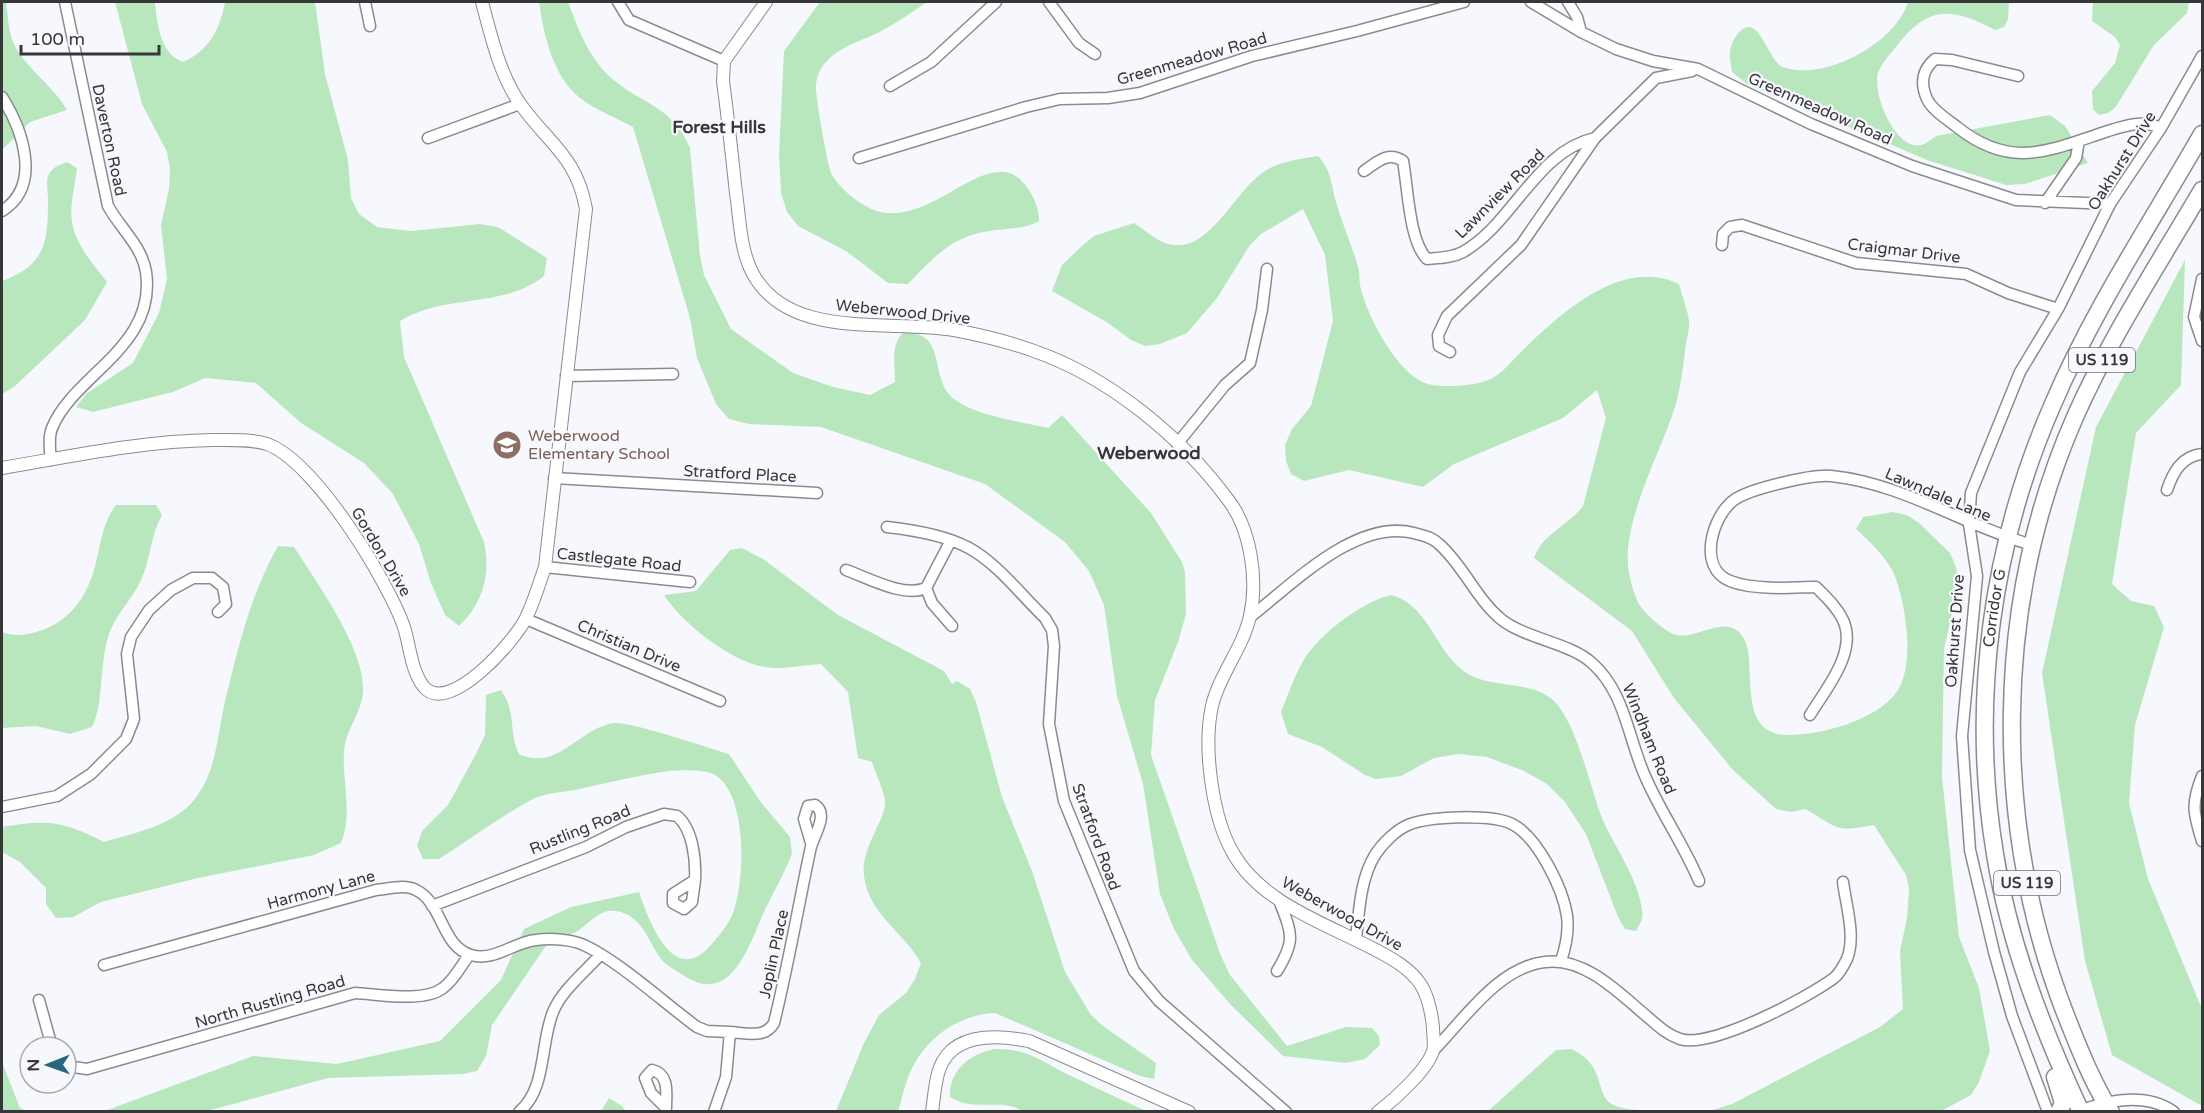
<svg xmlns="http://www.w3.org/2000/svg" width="2204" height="1113" font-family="'Varela Round',sans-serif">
<rect width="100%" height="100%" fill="#f7f8fe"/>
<path fill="#b8e7bd" d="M2,2H6C8,15 8,32 14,44C26,69 53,85 67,110L30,122L2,150Z
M115,2H155C157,23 160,54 183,62C209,51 220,29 225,2H315L325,74L348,160L351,198L359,214L377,227L411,231L480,224L498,227L547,258L544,276C503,309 445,293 400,321L404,357L484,542C491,574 483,604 459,626L445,615L431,583L419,544L393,494L364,463L301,423L256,383L205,378L173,392L93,412L76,407L87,393L133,363L159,313L167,279L161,225L169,189L170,169L167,152L142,104Z
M539,2H568C578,28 587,54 608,75C638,104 671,103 690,148L700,256L704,275L731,329L793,373L833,387L870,395L895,382C895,365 890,344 904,332C945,333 931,369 948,393C963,414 1023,422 1048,428L1062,415L1151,513L1182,562L1185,572L1186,614L1178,642L1155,700L1151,755L1221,956L1230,975L1287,1046L1346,1027L1372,1028L1379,1036L1380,1045L1365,1059L1346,1063L1283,1056L1230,1004L1192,960L1174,929L1160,894L1143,784L1117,696L1104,605L1089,571L1065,542L985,484L821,427L749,424L729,419L716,404L697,358L690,318L633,127C617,118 595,110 580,98C552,75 544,35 539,2Z
M820,2H927C913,11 900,21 885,29C866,40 841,45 826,62C820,68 816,78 816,86C815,95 828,168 832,175C841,191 868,212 887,213C931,217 970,169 1005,172C1024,174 1040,204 1039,221C1023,230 1007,228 989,231C952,236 933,258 908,284L888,283L846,251L798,226L787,212L781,193L779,154L784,51Z
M1908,2H2009L2008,19L2004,27L1995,30C1951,7 1928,5 1896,47C1890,54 1881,64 1878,73C1872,93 1895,151 1921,145C1926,144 1932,139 1936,136L2050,115L2065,126L2088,163L2025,184L2006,185L1927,160L1747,84L1732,72C1730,60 1728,52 1733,41C1757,0 1767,62 1783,67C1824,82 1896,43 1908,2Z
M2093,2H2189L2187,13L2154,45L2115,108L2108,113L2099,115L2093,109L2092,91L2115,63L2120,45L2115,37L2092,21Z
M1318,156C1332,171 1331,184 1336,202C1342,224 1352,245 1358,267C1360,273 1359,279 1360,285C1366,314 1397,375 1428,384C1443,388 1477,386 1491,379C1503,373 1515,357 1525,348C1563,311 1623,257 1679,284C1682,296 1687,308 1689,320C1690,329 1686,341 1685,351C1683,367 1681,384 1677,400C1663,451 1617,526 1630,578C1632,586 1635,597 1639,604C1645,614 1666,633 1677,635C1698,640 1732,608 1746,643C1756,670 1737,736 1789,735C1821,735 1876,720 1896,693C1916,666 1906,604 1894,574C1887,558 1869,541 1856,529L1863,517L1893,512L1907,515L1919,523L1950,553L1956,567L1959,582L1944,649L1942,777L1959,937L1979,988L1990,1051L1979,1082L1971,1095L1941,1111H1710L1732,1104L1880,1027L1903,1009L1900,951L1907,918L1909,889L1906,875L1874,825C1833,833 1838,827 1805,809L1791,812L1776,809L1732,769L1674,698L1632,631L1534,558C1542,534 1568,526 1583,506L1606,418L1597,390L1563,418L1454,464L1423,487L1349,470L1304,481L1291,474L1286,461L1285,445L1292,429L1311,406L1333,321L1325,255L1303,209L1261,234L1250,245L1217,298L1187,333L1160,344L1145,346L1131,340L1108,323L1052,291L1062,265L1083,245L1094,236L1134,223C1147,231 1159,244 1174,245C1211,250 1236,189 1265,171C1280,161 1300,159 1318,156Z
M67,162L77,168C76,179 73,190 72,201C67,236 87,256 107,282L85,320L14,387L2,394V281C46,265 48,242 48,199C48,193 46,182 48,176C52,167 59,165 67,162Z
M2185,260L2181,385L2136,433L2112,584L2131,601L2154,606L2164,627L2135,725L2129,803L2148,879L2202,1009V1106L2112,1055L2085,961L2042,673L2096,427Z
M116,505H156L162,515C150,536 151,558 141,580C131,602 113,616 107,641C100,666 103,707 92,727L70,734L36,726L2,728V632C15,637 29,635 42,630C55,626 67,617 76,606C104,571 94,533 116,505Z
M278,546L294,547C316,581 366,651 363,691C362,713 345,730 344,752C342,783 353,813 341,843L314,855L198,878L101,902L73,917L56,918L46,904V888L20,862L2,852V827C47,819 63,821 104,842C134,833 173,826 194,800C216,773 217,739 224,706C237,652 250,595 278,546Z
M742,548L763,559L838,615L944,671L952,684L957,681L970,689L976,702L1002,797L1032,871L1065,972L1091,1015L1103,1026L1156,1063L1154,1079L1140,1076L995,1013C957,1015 924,1039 909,1075C904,1087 902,1100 898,1111H836L864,1043L879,1015L906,993L915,979L921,963C904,932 869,915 864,876C860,848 887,818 885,801C883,789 876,774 872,762L858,758L848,692L821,664C803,665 782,670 765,667C731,662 682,623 664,595L696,591L730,550Z
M1391,595C1428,604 1435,651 1465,672C1491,690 1531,679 1554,701C1577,724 1590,787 1602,818C1615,848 1638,878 1642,910C1644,918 1640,924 1636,931L1625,929L1618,917L1586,834L1565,802L1547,784L1524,771L1487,757L1459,754L1434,758L1401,776L1376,779L1365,775L1322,747L1288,734L1281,712C1288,695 1294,677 1303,661C1318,635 1363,601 1391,595Z
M501,690C517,713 508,730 519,754C558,772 577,729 614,723C630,721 709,748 729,754L760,801L790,837L792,854C784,874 773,893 764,912C749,945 731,1008 683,975C676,970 666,966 661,959C648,941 642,915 616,911C597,908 587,928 572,934C567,935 559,934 554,934L492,1025L486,1056L477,1071L463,1074L328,1078L207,1111L102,1112L253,1056L337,1064L440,1041L501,980L524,929L571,907L639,892C648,919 673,988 710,946C718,937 729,924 733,913C745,881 748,795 715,775C706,769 680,770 669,771C638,775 607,783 575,790C563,792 547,793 535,798C502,815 471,839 439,859H423L417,846L422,831L448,805L476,754L485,735L486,695Z
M994,1049C1028,1048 1041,1061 1069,1075C1094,1087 1120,1099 1146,1111H1022C1002,1097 975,1113 950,1097C949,1070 969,1055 994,1049Z
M1571,1049C1608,1066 1593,1093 1613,1105C1622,1109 1637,1110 1647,1111H1488L1556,1050Z
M2,1062L20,1108L26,1111H2Z
M609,1098L622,1106L626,1111H601Z"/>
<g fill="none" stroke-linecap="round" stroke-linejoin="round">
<g stroke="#8a8b91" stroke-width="13">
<path id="minor" d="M365,2L370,26
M618,2L629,20L724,61
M1049,2L1079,43L1095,54
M1531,2L1581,32L1616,49L1653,61L1698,69L1811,124L1912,166L2016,200L2110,204
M1568,2L1577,17L1581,32
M2018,76L1952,60L1935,59C1922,70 1920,83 1927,99C1932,110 1947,119 1957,127C2011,170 2048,151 2108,131C2127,125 2142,120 2161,128
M890,86L931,62L996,2
M2,97C22,129 43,185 2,211
M428,138L520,104
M859,158L1026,107L1060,99L1108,98L1140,93L1252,56L1357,31L1464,2
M1364,171C1377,162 1388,151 1403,161C1408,188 1409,241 1427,259C1439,258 1452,258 1463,252C1513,224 1536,151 1595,138
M2045,203L2076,158L2079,141
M1722,245L1723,234L1730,227L1742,225L1856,263L1966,274L2008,293L2058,309
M2202,279L2194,317L2202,341
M1450,352L1439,346L1438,335L1447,316L1521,245L1595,138L1656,78L1692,71
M566,376L673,374
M1177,444L1225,385L1250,363L1262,310L1267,269
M51,460C50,450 48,438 52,428C74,374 157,347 146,272C142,246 120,228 108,206L65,2
M554,478L817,493
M2167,490C2173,472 2182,456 2202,454
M887,527C914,530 945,535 969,548C998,564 1021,595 1045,618L1052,630L1054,646L1049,724L1064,801L1134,971L1159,1001L1286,1112
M545,567L690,582
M846,570C868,578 904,598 926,588
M926,588L950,542
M926,588L932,603L952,626
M1250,617C1292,585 1356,518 1414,533C1424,536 1432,537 1439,544C1464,566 1476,599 1502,620C1527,639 1570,643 1592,663C1625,692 1628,738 1645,776C1661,813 1684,845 1699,881
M526,619L720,701
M1810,715C1825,690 1858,652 1843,620C1837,607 1826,597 1816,587C1792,588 1752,590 1730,581C1697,568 1712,516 1734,500C1749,489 1812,474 1831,476C1902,483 1963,525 2032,545
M2202,776C2191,804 2193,812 2202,841
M2,807L57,796L91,774L126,739L134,719L127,654L131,637L149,610L171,590L193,578H212L223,587L226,604L218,612
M695,880L692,902L684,909L673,903V894Z
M432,906L586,847L626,827L664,814L677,816C693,829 696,860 695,880
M1356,939C1359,913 1360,879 1375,855C1382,844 1396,830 1408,825C1429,816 1492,814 1512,824C1538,837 1563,889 1567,916C1569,931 1566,946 1561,961
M104,965L376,890C388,889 405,884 416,890C443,903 441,946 471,955C494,962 514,942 536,940C551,938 572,939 586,946C621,963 664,1003 697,1027L707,1031L730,1032L726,1077L714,1112
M1277,971C1296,940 1292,934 1279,900
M39,1000L52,1047
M730,1032C746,1033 765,1039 774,1023C788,966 798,908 810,851C812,837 830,815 815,805L808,806L804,819L811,843
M1434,1050C1465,1018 1499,967 1545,962C1585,956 1622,996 1650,1019C1659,1027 1668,1035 1680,1039C1711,1049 1807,998 1834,978C1839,974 1844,965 1847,959C1856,937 1846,905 1843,882
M66,1066L87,1069L355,993C378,994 424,1003 443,988C454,980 461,966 469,955
M652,1070C670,1074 666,1094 666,1108L651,1093L645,1078Z
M519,1112C547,1089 540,1043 553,1012C561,991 585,972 600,955
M2048,1112L2012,1016L1994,952L1970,850L1962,736L1977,576L1969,524L1971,493L2020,372L2058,309L2110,204L2161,128L2202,56
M2077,1112C2108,1100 2146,1092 2174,1112"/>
</g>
<g stroke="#8a8b91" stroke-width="14">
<path id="tertiary" d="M766,2L724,61L723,81C728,118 732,156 736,193C740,220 740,250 753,274C790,341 890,319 954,330C981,335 1009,342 1034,351C1109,377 1182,437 1229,501C1251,530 1258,580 1250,616C1243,648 1219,675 1212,706C1203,747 1212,817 1233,853C1260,902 1326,924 1374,949C1391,958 1410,968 1421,985C1428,996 1432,1015 1433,1028C1433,1034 1435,1045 1433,1051C1427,1070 1395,1099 1378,1112
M2,468C72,456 142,441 213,440C231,440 250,439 267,444C315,461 388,581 404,627C410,646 411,671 424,687C449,716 515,641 526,618C534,602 539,584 545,567L586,209C577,157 549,144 521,105C500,76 491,36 482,2
M932,1112C934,1098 935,1082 939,1070C952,1032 998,1035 1029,1041L1189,1112"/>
</g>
<g stroke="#8a8b91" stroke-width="19">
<g id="trunk">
<path d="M2055,1077L2063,1103L2059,1112"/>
<path id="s1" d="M2081,1112C2043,1030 2009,943 1995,854C1970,703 1991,545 2053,404C2093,310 2151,223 2202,134"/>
<path d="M2111,1112C2092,1082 2078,1046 2065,1013C1992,824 1993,604 2075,417C2110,338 2158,265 2202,190"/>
</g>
</g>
<use href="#minor" stroke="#fff" stroke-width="10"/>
<use href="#tertiary" stroke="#fff" stroke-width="12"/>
<use href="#trunk" stroke="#fff" stroke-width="16"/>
</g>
<defs>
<g id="school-disc" transform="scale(1.5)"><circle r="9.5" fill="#8d6e63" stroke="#f7f8fe"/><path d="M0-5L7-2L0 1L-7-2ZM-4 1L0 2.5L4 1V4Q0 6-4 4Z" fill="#fff"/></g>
</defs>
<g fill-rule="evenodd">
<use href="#school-disc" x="507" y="445"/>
</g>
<g text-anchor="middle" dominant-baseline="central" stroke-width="4.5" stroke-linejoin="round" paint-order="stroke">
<g fill="#f7f8fe" stroke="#717175" stroke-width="1.5">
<rect x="2069" y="348" width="66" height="24" rx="4.5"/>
<rect x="1994" y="871" width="66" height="24" rx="4.5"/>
</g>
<g font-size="15" font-weight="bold" fill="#37373a">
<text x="2102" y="360">US 119</text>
<text x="2027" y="883">US 119</text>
</g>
<g font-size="16" fill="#37373a" stroke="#f7f8fe">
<text transform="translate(1192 59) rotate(-16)">Greenmeadow Road</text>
<text transform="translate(1820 109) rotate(24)">Greenmeadow Road</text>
<text transform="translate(109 140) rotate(78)">Daverton Road</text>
<text transform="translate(2122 161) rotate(-58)">Oakhurst Drive</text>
<text transform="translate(1500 194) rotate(-45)">Lawnview Road</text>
<text transform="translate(1904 251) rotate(7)">Craigmar Drive</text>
<text transform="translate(903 312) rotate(6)">Weberwood Drive</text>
<text transform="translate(740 474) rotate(3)">Stratford Place</text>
<text transform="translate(1938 495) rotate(23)">Lawndale Lane</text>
<text transform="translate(381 552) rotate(59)">Gordon Drive</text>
<text transform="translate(619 560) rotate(6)">Castlegate Road</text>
<text stroke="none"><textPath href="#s1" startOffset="520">Corridor G</textPath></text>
<text transform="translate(1955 631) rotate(-86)">Oakhurst Drive</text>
<text transform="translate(629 646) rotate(23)">Christian Drive</text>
<text transform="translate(1649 739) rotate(68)">Windham Road</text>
<text transform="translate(580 830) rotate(-22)">Rustling Road</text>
<text transform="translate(1096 837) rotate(70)">Stratford Road</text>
<text transform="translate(321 890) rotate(-15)">Harmony Lane</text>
<text transform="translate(1342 914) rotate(29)">Weberwood Drive</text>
<text transform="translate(774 954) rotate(-78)">Joplin Place</text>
<text transform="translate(270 1002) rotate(-16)">North Rustling Road</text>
</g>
<g font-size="16" fill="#785e54" stroke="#f7f8fe" text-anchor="start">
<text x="528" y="436">Weberwood<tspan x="528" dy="18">Elementary School</tspan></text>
</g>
<g font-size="18" font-weight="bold" fill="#37373a" stroke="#f7f8fe">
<text x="719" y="127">Forest Hills</text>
<text x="1149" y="453">Weberwood</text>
</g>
</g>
<rect width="2204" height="1113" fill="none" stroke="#37373a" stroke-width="6"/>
<g transform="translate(48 1065) rotate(269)"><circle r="28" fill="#f7f8fe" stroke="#aaabb0" stroke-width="1.5"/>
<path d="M0-4.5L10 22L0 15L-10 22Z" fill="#29677d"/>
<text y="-9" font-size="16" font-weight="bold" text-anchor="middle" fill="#37373a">N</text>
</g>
<path d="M21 45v9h138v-9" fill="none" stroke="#37373a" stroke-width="3"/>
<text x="30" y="45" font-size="18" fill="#37373a" stroke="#f7f8fe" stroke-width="4.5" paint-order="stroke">100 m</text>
</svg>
